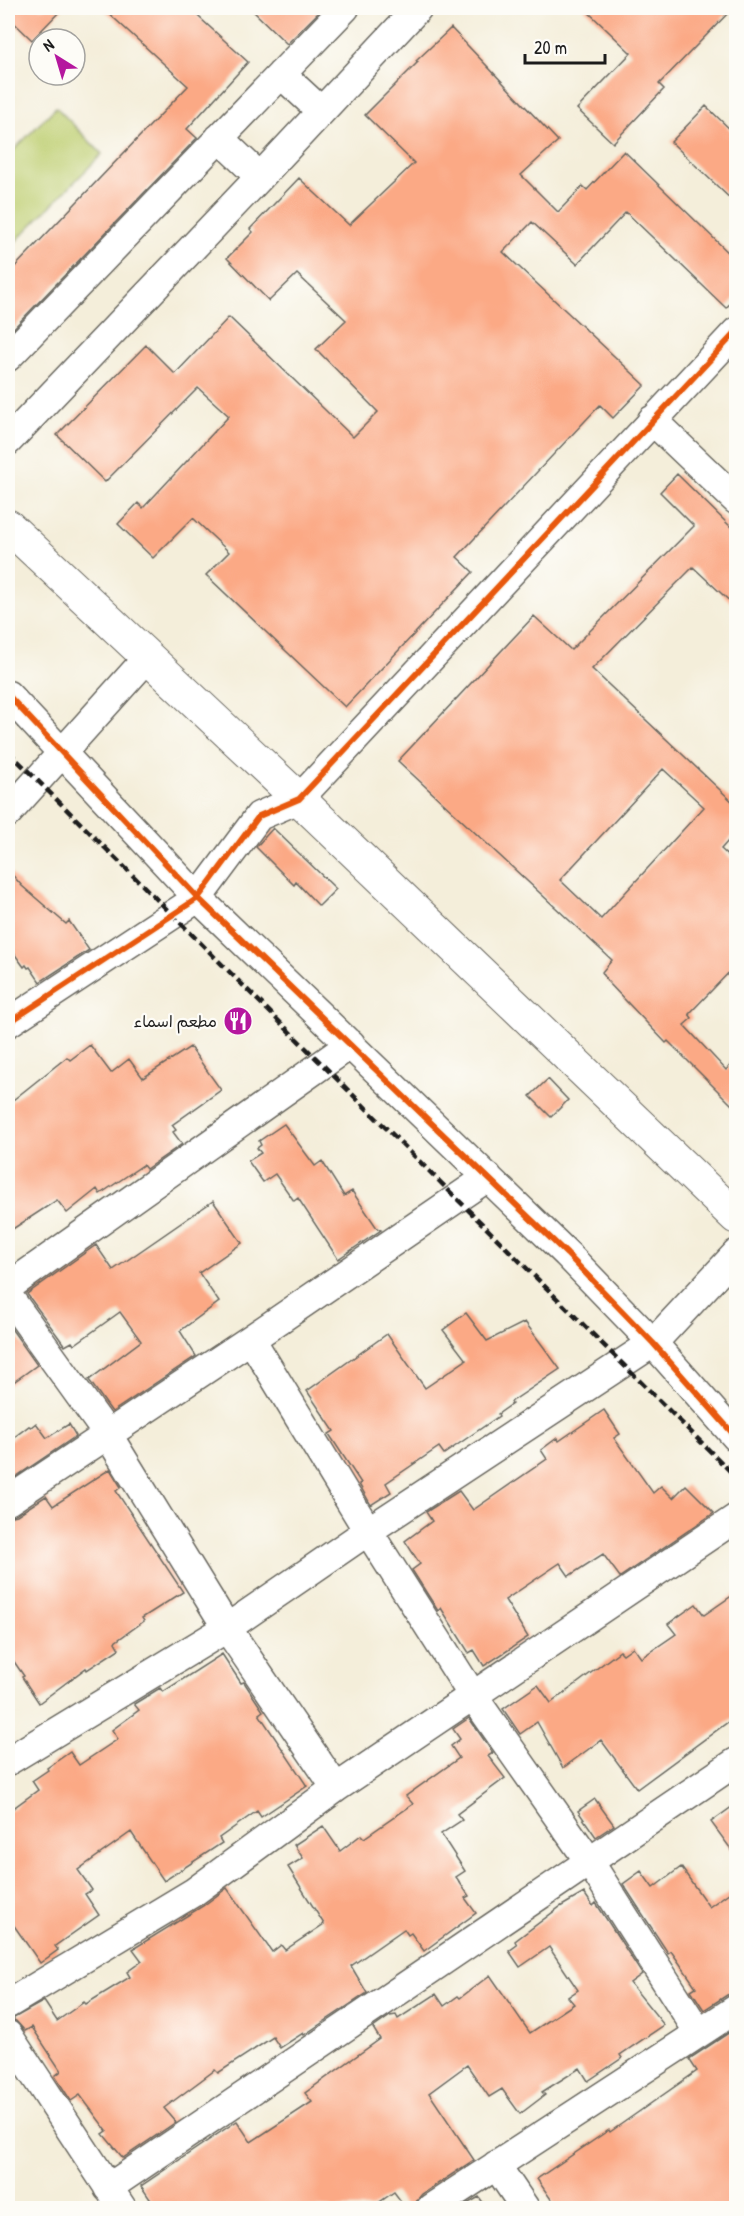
<svg xmlns="http://www.w3.org/2000/svg" width="744" height="2216" font-family="'Patrick Hand','Playpen Sans Arabic',sans-serif">
<rect width="100%" height="100%" fill="#fdfcf7"/>
<filter id="ink" filterUnits="userSpaceOnUse"><feTurbulence type="fractalNoise" baseFrequency=".0167" numOctaves="2"/><feDisplacementMap in="SourceGraphic" scale="12" xChannelSelector="R" yChannelSelector="G"/><feConvolveMatrix kernelMatrix="1 2 1 2 8 2 1 2 1" color-interpolation-filters="sRGB"/></filter>
<filter id="wash" filterUnits="userSpaceOnUse"><feTurbulence type="fractalNoise" baseFrequency=".008" numOctaves="4" result="noise"/><feDisplacementMap in="SourceGraphic" scale="24" xChannelSelector="R" yChannelSelector="G"/><feGaussianBlur stdDeviation="1.35" result="paint"/><feColorMatrix in="noise" values="0 0 0 0 0 0 0 0 0 0 0 0 0 0 0 0 0 1.4 0 .05"/><feComposite in="paint" operator="in"/></filter>
<g filter="url(#wash)">
<rect width="100%" height="100%" fill="#f4eeda"/>
<path fill="#bdce70" stroke="#6c7546" stroke-width="1.5" d="M56,107L102,154L8,249V156Z"/>
<g id="blocks">
<path fill="#fba985" fill-rule="evenodd" d="M8,8H63L32,40L8,17Z
M103,8H189L248,62L187,129L197,138L8,334V274L188,86Z
M250,8H323L287,44Z
M584,8H733L659,84L664,89L613,143L577,109L631,53Z
M451,28L558,141L521,175L558,212L583,186L587,190L624,151L736,260V297L726,308L626,212L577,264L532,222L503,252L645,385L613,418L600,405L457,557L473,572L345,707L206,575L229,552L193,518L153,558L118,524L138,503L143,508L229,416L198,388L105,482L57,435L146,345L175,374L229,317L353,437L378,412L316,349L346,320L297,274L269,301L227,258L253,232L250,229L299,178L349,225L414,163L365,115L418,62L416,61Z
M706,106L736,135V204L671,142Z
M677,474L736,532V607L693,567L592,669L736,805V832L721,849L736,863V965L689,1014L692,1018L684,1025L726,1070L736,1059V1109L668,1041L666,1043L608,982L602,972L612,960L398,761L534,616L571,650L694,526L660,492ZM663,769L704,807L601,919L560,880Z
M273,828L336,889L319,906L296,882L294,885L256,847Z
M8,870L22,886L66,924L69,921L89,950L40,982L30,967L28,968L26,965L24,967L8,945Z
M90,1045L111,1073L129,1059L143,1078L190,1047L221,1090L172,1125L176,1130L173,1132L182,1144L146,1169L143,1165L100,1194L97,1189L67,1213L57,1200L8,1232V1104L67,1057L70,1060Z
M548,1079L568,1100L551,1117L530,1096Z
M284,1124L315,1166L322,1161L344,1196L352,1191L377,1228L381,1230L338,1259L298,1198L294,1201L275,1174L263,1182L248,1161L261,1153L257,1148L261,1145L259,1141Z
M213,1201L242,1243L199,1273L219,1302L180,1331L196,1356L112,1412L89,1380L141,1341L120,1312L74,1345L72,1342L65,1346L27,1294L96,1245L113,1270Z
M466,1313L487,1341L525,1322L560,1369L511,1402L512,1404L498,1414L499,1416L444,1454L439,1447L386,1483L391,1492L371,1505L359,1484L361,1483L329,1434L334,1431L307,1391L387,1334L425,1388L466,1360L443,1330Z
M8,1324L37,1365L8,1386Z
M604,1410L620,1434L614,1438L653,1493L661,1486L673,1498L686,1485L714,1513L620,1577L603,1554L569,1576L560,1563L505,1600L528,1637L484,1666L474,1650L469,1653L441,1608L438,1611L412,1570L420,1564L405,1541L432,1521L426,1512L459,1491L473,1510L547,1459L541,1450L557,1438L559,1441Z
M36,1423L47,1438L69,1424L76,1436L8,1482V1439L9,1441L29,1426L31,1427Z
M110,1469L121,1487L116,1491L183,1592L142,1618L144,1621L115,1642L119,1649L87,1670L86,1668L39,1703L22,1677L24,1676L8,1653V1517L17,1515L46,1496L53,1506Z
M736,1593V1716L637,1789L601,1740L563,1768L537,1722L520,1734L503,1709L538,1685L551,1703L620,1651L623,1654L633,1647L641,1658L676,1634L668,1624L696,1604L704,1615Z
M222,1654L241,1683L244,1682L253,1696L263,1711L259,1714L307,1786L261,1817L257,1811L219,1838L222,1843L164,1881L131,1832L78,1870L92,1890L85,1894L99,1915L55,1946L58,1950L40,1963L8,1917V1812L38,1790L32,1781L48,1770L47,1768L70,1752L79,1765L118,1739L112,1730L139,1710L134,1704L160,1688L163,1692Z
M469,1718L493,1753L488,1756L505,1778L457,1814L462,1820L441,1834L465,1871L456,1877L469,1896L465,1898L476,1913L424,1951L411,1933L408,1935L404,1929L351,1966L367,1993L304,2035L303,2033L280,2048L273,2037L218,2073L215,2070L164,2108L176,2122L123,2158L103,2134L107,2131L80,2095L71,2101L55,2076L61,2071L32,2027L25,2031L16,2021L12,2019L44,2001L57,2021L84,2002L86,2004L130,1977L127,1972L142,1961L133,1949L203,1906L227,1888L272,1952L281,1945L285,1950L324,1924L288,1867L303,1858L294,1845L323,1826L340,1851L361,1835L364,1838L413,1804L406,1796L459,1758L451,1746L460,1739L453,1729Z
M595,1799L614,1825L596,1837L578,1811Z
M736,1804V1856L711,1822Z
M681,1867L709,1907L736,1888V1993L727,1995L704,2010L691,1990L696,1987L671,1951L668,1953L623,1884L641,1871L653,1888Z
M584,1893L593,1906L596,1903L642,1974L630,1983L664,2025L620,2055L622,2058L588,2081L580,2068L542,2092L545,2095L520,2114L502,2089L489,2097L467,2065L429,2093L474,2160L422,2194L417,2200L415,2208H406L394,2192L371,2208H156L141,2186L237,2121L251,2142L312,2102L305,2093L380,2039L373,2028L390,2016L396,2015L398,2019L436,1994L444,2006L458,1996L460,1998L490,1975L530,2033L574,2004L568,1997L578,1990L549,1947L520,1967L509,1951L517,1945L515,1941L560,1907Z
M736,2028V2201L725,2208H557L537,2179L609,2130L610,2132L697,2071L689,2059Z
M479,2197L487,2208H460Z"/>
</g>
</g>
<g filter="url(#ink)">
<use href="#blocks" fill-opacity="0" stroke="#68665e" stroke-width="1.5"/>
<g fill="none" stroke-linecap="round" stroke-linejoin="round">
<g stroke="#68665e" stroke-width="31">
<path id="street" d="M281,74L321,111
M219,138L260,177
M8,357L345,8
M652,420L736,500
M8,441L260,177L418,8
M8,695L198,898L567,1254L653,1343L736,1437
M8,813L148,657
M8,1023L198,898L259,816L299,799L736,332
M8,1287L351,1044
M8,1296L108,1435L227,1628L336,1788
M251,1339L368,1531L473,1696L589,1861L699,2033
M8,1501L251,1339L488,1177
M8,1761L227,1628L368,1531L653,1343L736,1254
M8,2004L194,1892L336,1788L736,1518
M8,2035L122,2208
M496,2165L525,2208
M108,2188L736,1762
M431,2208L736,2009"/>
</g>
<g stroke="#68665e" stroke-width="35">
<path id="secondary" d="M8,526L299,799L736,1217"/>
</g>
<use href="#street" stroke="#fff" stroke-width="28"/>
<use href="#secondary" stroke="#fff" stroke-width="33"/>
<path stroke="#1c1c1c" stroke-width="4.5" stroke-dasharray="9 4.5" stroke-linecap="butt" d="M8,751L736,1477"/>
<g stroke="#fdfcf7" stroke-width="10">
<path id="cycleway" d="M8,695L198,898L567,1254L653,1343L736,1437
M8,1023L198,898L259,816L299,799L736,332"/>
</g>
<use href="#cycleway" stroke="#e8590c" stroke-width="6"/>
</g>
</g>
<defs>
<g id="restaurant-disc" transform="scale(1.5)"><circle r="9.5" fill="#b5179e" stroke="#fdfcf7"/><path d="M-5-6h1v4h1v-4h1v4h1v-4h1v5L-1.5 .5V6h-2V.5L-5-1ZM5-6V6H3V1.5H1.5Q1.5-4 5-6Z" fill="#fff"/></g>
</defs>
<g fill-rule="evenodd">
<use href="#restaurant-disc" x="238" y="1021"/>
</g>
<g text-anchor="middle" dominant-baseline="central" stroke-width="4.5" stroke-linejoin="round" paint-order="stroke">
<g font-size="16" fill="#1c1c1c" stroke="#fdfcf7" text-anchor="end">
<text x="217" y="1021">مطعم اسماء</text>
</g>
</g>
<rect width="744" height="2216" fill="none" stroke="#fdfcf7" stroke-width="30"/>
<g transform="translate(57 57) rotate(323)"><circle r="28" fill="#fdfcf7" stroke="#a3a29f" stroke-width="1.5"/>
<path d="M0-4.5L10 22L0 15L-10 22Z" fill="#b5179e"/>
<text y="-9" font-size="16" font-weight="bold" text-anchor="middle" fill="#1c1c1c">N</text>
</g>
<path d="M525 54v9h80v-9" fill="none" stroke="#1c1c1c" stroke-width="3"/>
<text x="534" y="54" font-size="18" fill="#1c1c1c" stroke="#fdfcf7" stroke-width="4.5" paint-order="stroke">20 m</text>
</svg>
